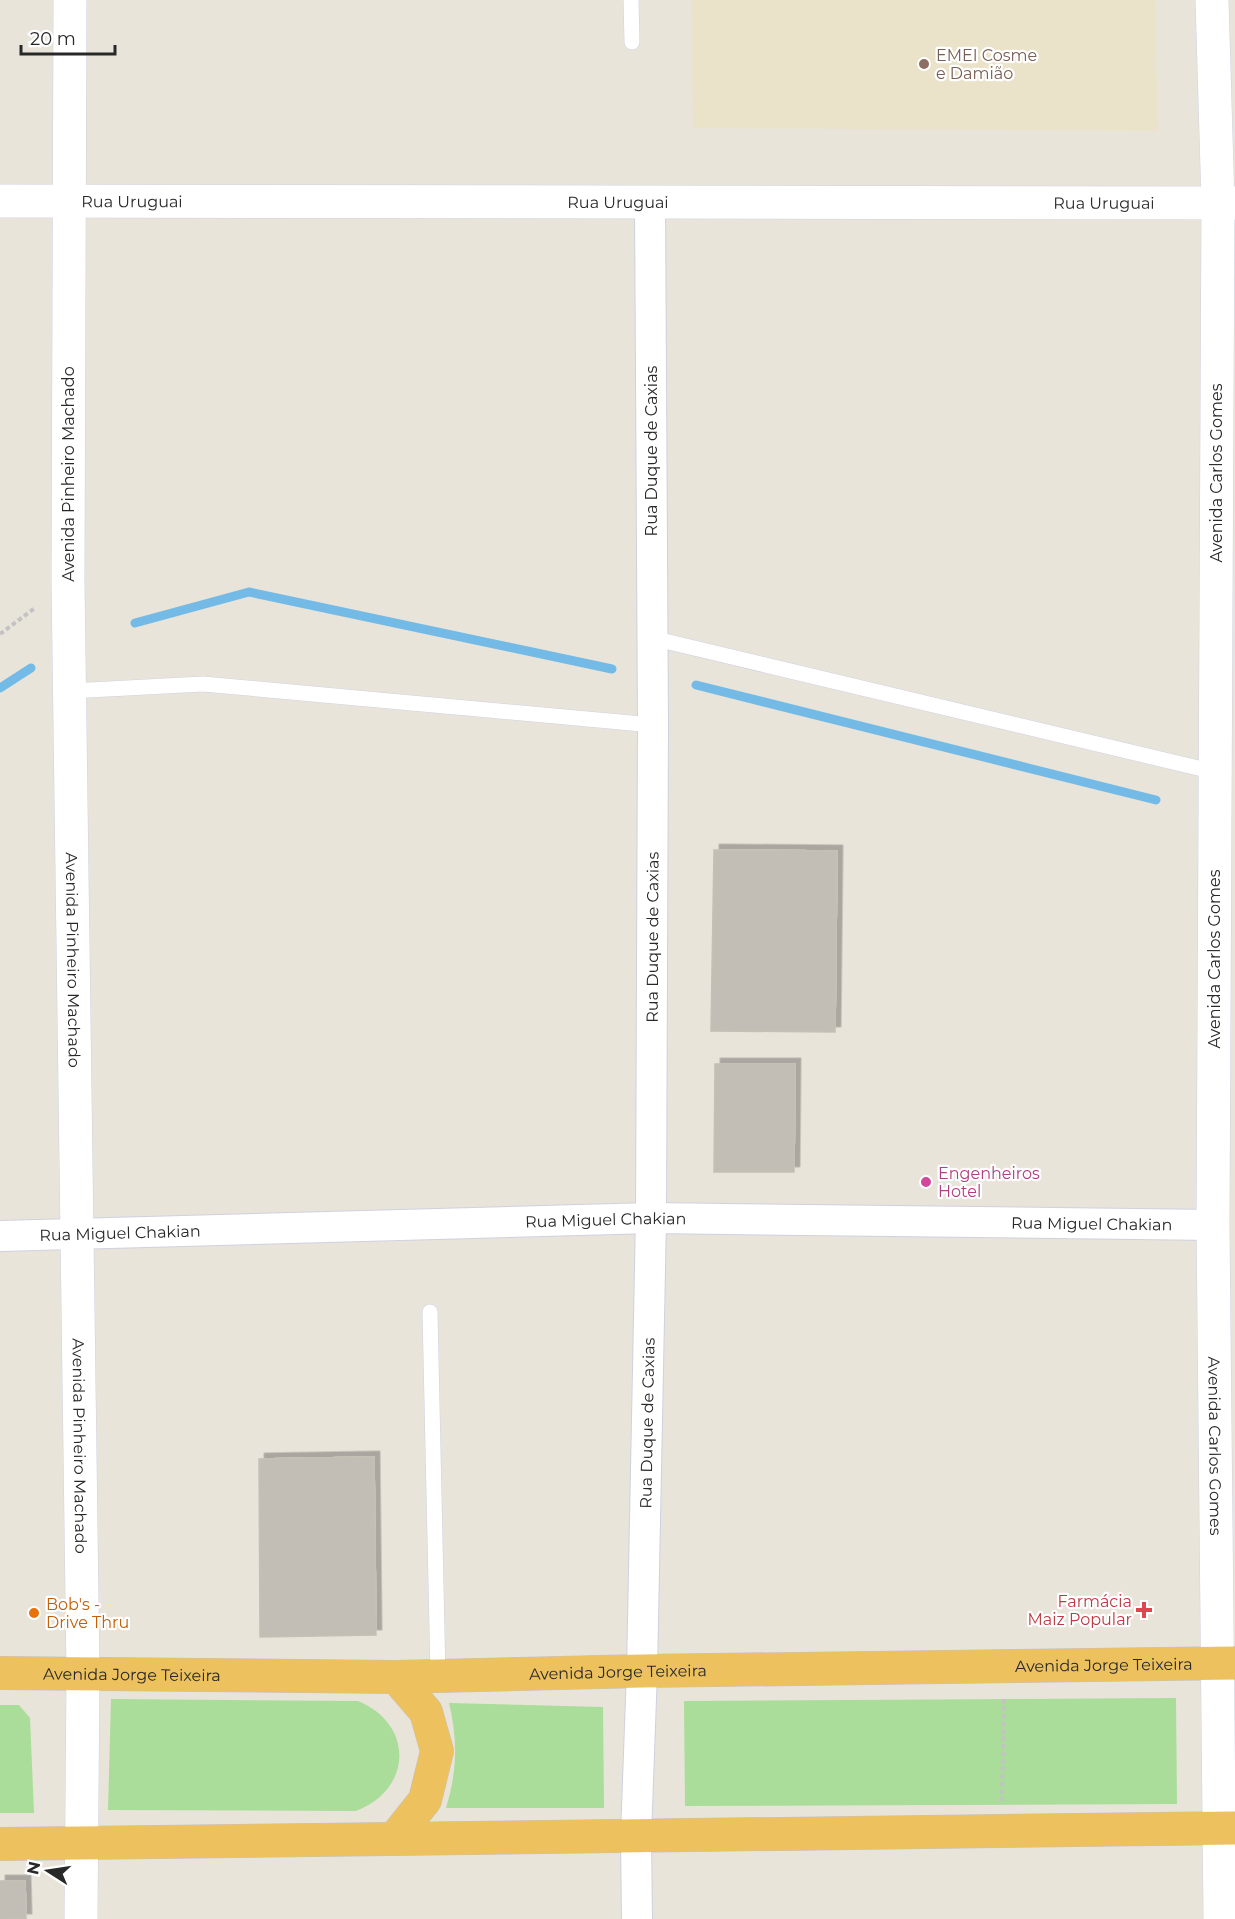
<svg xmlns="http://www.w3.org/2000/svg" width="1235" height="1919" font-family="Montserrat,sans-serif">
<defs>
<filter id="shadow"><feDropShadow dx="5.5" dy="-5.5" stdDeviation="0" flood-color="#0004"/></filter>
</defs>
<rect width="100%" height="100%" fill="#e9e4da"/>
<path fill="#eae3ca" d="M691,0H1155L1158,131L693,128Z"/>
<path fill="#a9dd99" d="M1176,1698L1177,1804L685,1806L684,1701Z
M111,1699L358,1701C414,1724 413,1789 356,1811L108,1810Z
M449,1703L603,1707L604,1808H446C457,1772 458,1740 449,1703Z
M0,1705H19L30,1718L34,1813H0Z"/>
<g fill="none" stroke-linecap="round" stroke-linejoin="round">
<path stroke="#73bae6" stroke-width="9" d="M135,623L249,592L612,669
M696,685L1156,800
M0,688L31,668"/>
</g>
<path fill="#c2beb6" stroke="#c4c0b4" stroke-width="1.5" filter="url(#shadow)" d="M714,850L837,851L835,1032L711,1031Z
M715,1064H795L794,1172H714Z
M374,1457L376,1635L260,1637L259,1459Z
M0,1881H25L26,1919H0Z"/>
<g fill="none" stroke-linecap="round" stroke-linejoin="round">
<g stroke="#cfd1e0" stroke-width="16">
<path id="service" d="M631,0L632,42
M652,638L1215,772
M70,691L203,684L653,725
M430,1312L438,1676"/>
</g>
<g stroke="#cfd1e0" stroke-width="32">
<g id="minor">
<path id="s1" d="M0,1236L651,1218L1213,1225"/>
<path id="s2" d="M637,1919L636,1836L642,1671L651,1218L653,725L650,202"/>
</g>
</g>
<g stroke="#cfd1e0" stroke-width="34">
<g id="tertiary">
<path id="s3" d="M70,0L68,581L83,1673L81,1919"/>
<path id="s4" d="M1212,0L1218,203L1213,1225L1220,1919"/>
<path id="s5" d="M0,201L1235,203"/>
</g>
</g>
<g stroke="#c3c3c3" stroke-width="34">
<g id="trunk">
<path id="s6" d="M0,1673L396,1677L642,1671L1235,1663"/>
<path d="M394,1839L425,1800L437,1751L426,1712L396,1677"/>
<path d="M0,1844L1235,1828"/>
</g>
</g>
<path stroke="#c3c3c3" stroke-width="4" stroke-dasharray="4.5 3" stroke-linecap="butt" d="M0,634L35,608
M1002,1801L1004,1697"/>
<use href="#service" stroke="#fff" stroke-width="15"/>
<use href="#minor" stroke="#fff" stroke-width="30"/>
<use href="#tertiary" stroke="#fff" stroke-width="33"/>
<use href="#trunk" stroke="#edc25e" stroke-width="33"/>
</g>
<circle fill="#8d6e63" stroke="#fff" stroke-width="2" cx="924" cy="64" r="6"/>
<circle fill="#d1479c" stroke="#fff" stroke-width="2" cx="926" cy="1182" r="6"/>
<path fill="#e0444e" stroke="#fff" stroke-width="2" d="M1141 1601h6v6h6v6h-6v6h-6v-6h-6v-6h6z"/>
<circle fill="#e8710a" stroke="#fff" stroke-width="2" cx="34" cy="1613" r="6"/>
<g text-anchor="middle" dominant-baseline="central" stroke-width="4.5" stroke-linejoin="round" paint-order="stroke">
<g font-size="16" fill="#785e54" stroke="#fff" text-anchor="start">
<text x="936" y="55">EMEI Cosme<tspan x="936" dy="18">e Damião</tspan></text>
</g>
<g font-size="16" fill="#282828" stroke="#fff">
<text stroke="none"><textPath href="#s5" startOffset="132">Rua Uruguai</textPath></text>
<text stroke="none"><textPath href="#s5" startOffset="618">Rua Uruguai</textPath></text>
<text stroke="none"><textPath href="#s5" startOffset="1104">Rua Uruguai</textPath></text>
<text transform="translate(651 451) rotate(-90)">Rua Duque de Caxias</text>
<text transform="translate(1216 473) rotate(-90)">Avenida Carlos Gomes</text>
<text transform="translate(68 474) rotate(-90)">Avenida Pinheiro Machado</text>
<text stroke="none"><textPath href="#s2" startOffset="982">Rua Duque de Caxias</textPath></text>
<text transform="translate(1214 959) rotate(-90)">Avenida Carlos Gomes</text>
<text stroke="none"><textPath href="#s3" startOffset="960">Avenida Pinheiro Machado</textPath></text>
<text stroke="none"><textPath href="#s1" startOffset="606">Rua Miguel Chakian</textPath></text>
<text stroke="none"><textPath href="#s1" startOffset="1092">Rua Miguel Chakian</textPath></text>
<text stroke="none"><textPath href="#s1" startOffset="120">Rua Miguel Chakian</textPath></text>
<text stroke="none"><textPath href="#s2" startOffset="496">Rua Duque de Caxias</textPath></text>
<text stroke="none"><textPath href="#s3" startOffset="1446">Avenida Pinheiro Machado</textPath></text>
<text stroke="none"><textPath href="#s4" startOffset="1446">Avenida Carlos Gomes</textPath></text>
<text stroke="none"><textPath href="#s6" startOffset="1104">Avenida Jorge Teixeira</textPath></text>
<text stroke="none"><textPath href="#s6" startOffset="618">Avenida Jorge Teixeira</textPath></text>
<text stroke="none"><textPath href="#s6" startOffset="132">Avenida Jorge Teixeira</textPath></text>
</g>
<g font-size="16" fill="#b23c85" stroke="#fff" text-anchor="start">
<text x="938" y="1173">Engenheiros<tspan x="938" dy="18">Hotel</tspan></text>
</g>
<g font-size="16" fill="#be3a42" stroke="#fff" text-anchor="end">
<text x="1132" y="1601">Farmácia<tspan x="1132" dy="18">Maiz Popular</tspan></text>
</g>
<g font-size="16" fill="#c56008" stroke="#fff" text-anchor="start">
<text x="46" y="1604">Bob's -<tspan x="46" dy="18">Drive Thru</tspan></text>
</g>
</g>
<g transform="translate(48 1871) rotate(282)" stroke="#ffffff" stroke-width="4.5" paint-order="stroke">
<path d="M0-4.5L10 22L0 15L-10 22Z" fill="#282828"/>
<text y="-9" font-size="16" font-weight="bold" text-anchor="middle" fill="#282828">N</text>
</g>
<path d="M21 45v9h94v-9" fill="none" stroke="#282828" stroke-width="3"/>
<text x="30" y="45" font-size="18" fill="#282828" stroke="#ffffff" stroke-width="4.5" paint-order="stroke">20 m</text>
</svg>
